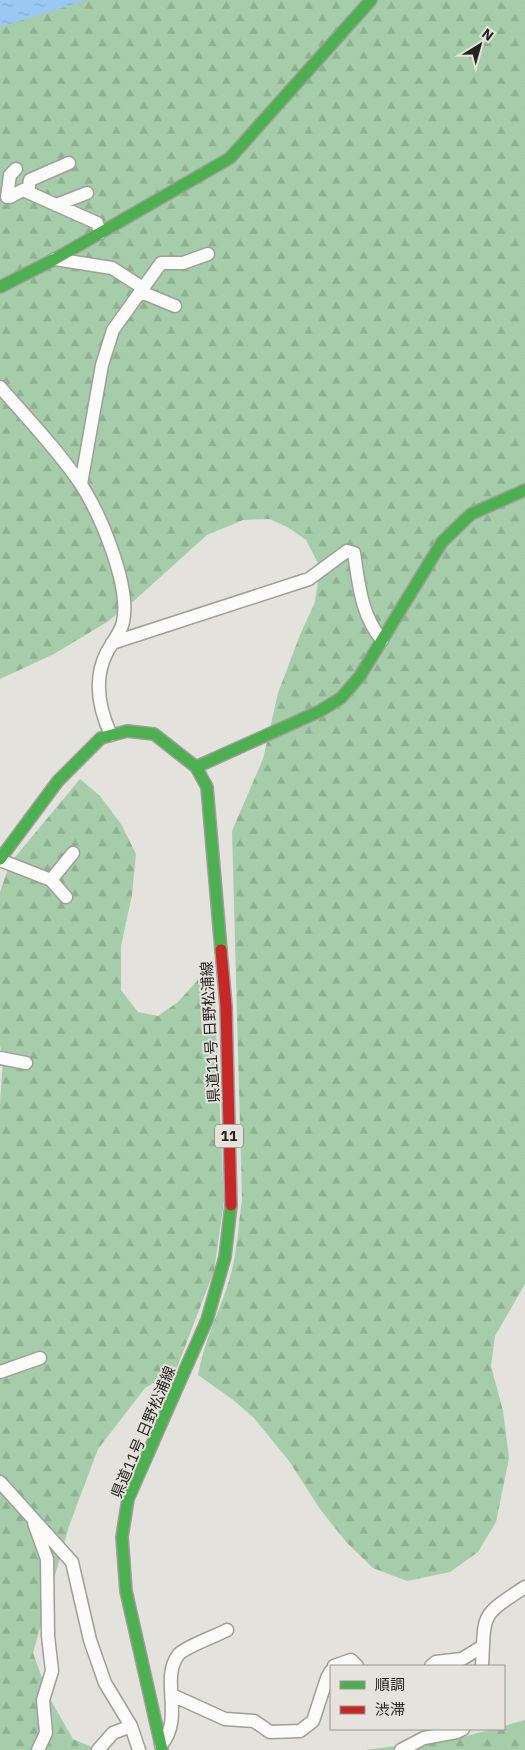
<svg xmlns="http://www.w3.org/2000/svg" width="525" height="1750" font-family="'IBM Plex Sans','Noto Sans JP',sans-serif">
<defs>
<pattern id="forest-firs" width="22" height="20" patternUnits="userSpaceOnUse" patternTransform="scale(1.25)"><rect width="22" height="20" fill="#a6cda9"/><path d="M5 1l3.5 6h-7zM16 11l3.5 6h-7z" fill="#8fb091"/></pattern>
<pattern id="water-ripples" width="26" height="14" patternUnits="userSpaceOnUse" patternTransform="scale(1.25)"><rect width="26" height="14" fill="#9ac7f3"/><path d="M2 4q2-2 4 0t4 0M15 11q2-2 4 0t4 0" fill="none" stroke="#84abd0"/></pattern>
</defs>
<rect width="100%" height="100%" fill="#e3e2dd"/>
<path fill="url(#forest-firs)" d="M39,0H525V1284L495,1336L491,1366L503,1411L509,1458L496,1522L478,1552L450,1572L407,1581L373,1568L347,1543L320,1509L289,1461L254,1418L232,1399L198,1375C204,1342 217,1317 227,1287C237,1258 238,1228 242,1199L232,831L263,759L278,693L300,635L315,602L320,567L306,540L289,528L270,519L243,520L207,535L136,599L107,622L54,654L0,679V10Z
M80,779L100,796L121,824L136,854L132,895L121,946V990L138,1012L158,1016L178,1002L213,963L224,1201L214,1271L176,1370L145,1388L98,1449L69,1526L33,1653L49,1697L73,1739L99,1750H0V1103L3,1061L0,1045V892L10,863Z
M525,1720V1750H365L463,1737L493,1729H504V1726Z"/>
<path fill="url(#water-ripples)" d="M0,0H88L0,27Z"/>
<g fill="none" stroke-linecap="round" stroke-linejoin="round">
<g stroke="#9f9e9a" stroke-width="15">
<path id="street" d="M16,169L10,175L7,197H10L23,190L97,223L100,233
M28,192L30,180L69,163
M56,205L87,193
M55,259L112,268L143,288
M141,292L175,306
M0,387C27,418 57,449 80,483C100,513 131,586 123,622C121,632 112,643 107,652C93,679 99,709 111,735
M81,484L102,365L113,330L161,263H183L208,254
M112,643L309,579L347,551L354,553C359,585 361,615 382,640
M0,860L51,880L73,853
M51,880L66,897
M0,1058L26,1063
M0,1372L40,1358
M0,1482L72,1562L90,1640L105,1683L131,1726
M34,1523L47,1559L48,1636L52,1671L43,1700L46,1733L38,1750
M334,1666L351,1660L357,1666
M431,1666L436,1662L462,1659L483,1646
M482,1666C485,1613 479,1617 525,1587
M172,1695L225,1719L254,1721L270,1732L300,1731L313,1721L327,1678L331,1671
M161,1745C185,1718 159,1678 179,1654C187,1646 216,1636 227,1630
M98,1750L113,1733L131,1726L139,1750
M401,1750L424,1738L457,1732L463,1729"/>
</g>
<g stroke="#9f9e9a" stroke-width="14">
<path id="fast" d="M0,287L55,259L230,158L371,0
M196,767L320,711L341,698L360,676L442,542L471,514L525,490
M0,859L58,781L101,738L127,731L154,734L196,767L207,787L221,950
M162,1750L126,1591L122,1537L128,1499L207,1320L225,1257L231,1205"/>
</g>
<g stroke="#9f9e9a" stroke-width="14">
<path id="jam" d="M221,950L226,1006L231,1205"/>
</g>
<use href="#street" stroke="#fbfbfa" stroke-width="12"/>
<use href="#fast" stroke="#4caf50" stroke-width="11"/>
<use href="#jam" stroke="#c62828" stroke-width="11"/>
</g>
<g text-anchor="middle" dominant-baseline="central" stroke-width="4" stroke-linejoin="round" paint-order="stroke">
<rect fill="#e5e3db" stroke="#5d5c57" stroke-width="1" x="215" y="1124.5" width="28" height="23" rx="4"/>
<g font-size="14" font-weight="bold" fill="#23221f">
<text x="229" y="1136">11</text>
</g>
<g font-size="15" fill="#23221f" stroke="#e5e3db">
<text transform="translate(210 1032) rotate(-93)">県道11号 日野松浦線</text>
<text transform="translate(143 1432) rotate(-67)">県道11号 日野松浦線</text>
</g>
</g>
<rect x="330" y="1665" width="175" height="65" fill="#e5e3db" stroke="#979690"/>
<rect x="340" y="1681" width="25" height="8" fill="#4caf50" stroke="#979690"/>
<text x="375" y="1690" font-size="15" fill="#23221f">順調</text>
<rect x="340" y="1706" width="25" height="8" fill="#c62828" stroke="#979690"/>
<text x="375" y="1715" font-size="15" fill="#23221f">渋滞</text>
<g transform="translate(480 45) rotate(37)" stroke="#e5e3db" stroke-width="4" paint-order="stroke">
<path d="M0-4L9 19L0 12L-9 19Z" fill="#23221f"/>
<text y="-8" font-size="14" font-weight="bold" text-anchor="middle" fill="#23221f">N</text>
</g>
</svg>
